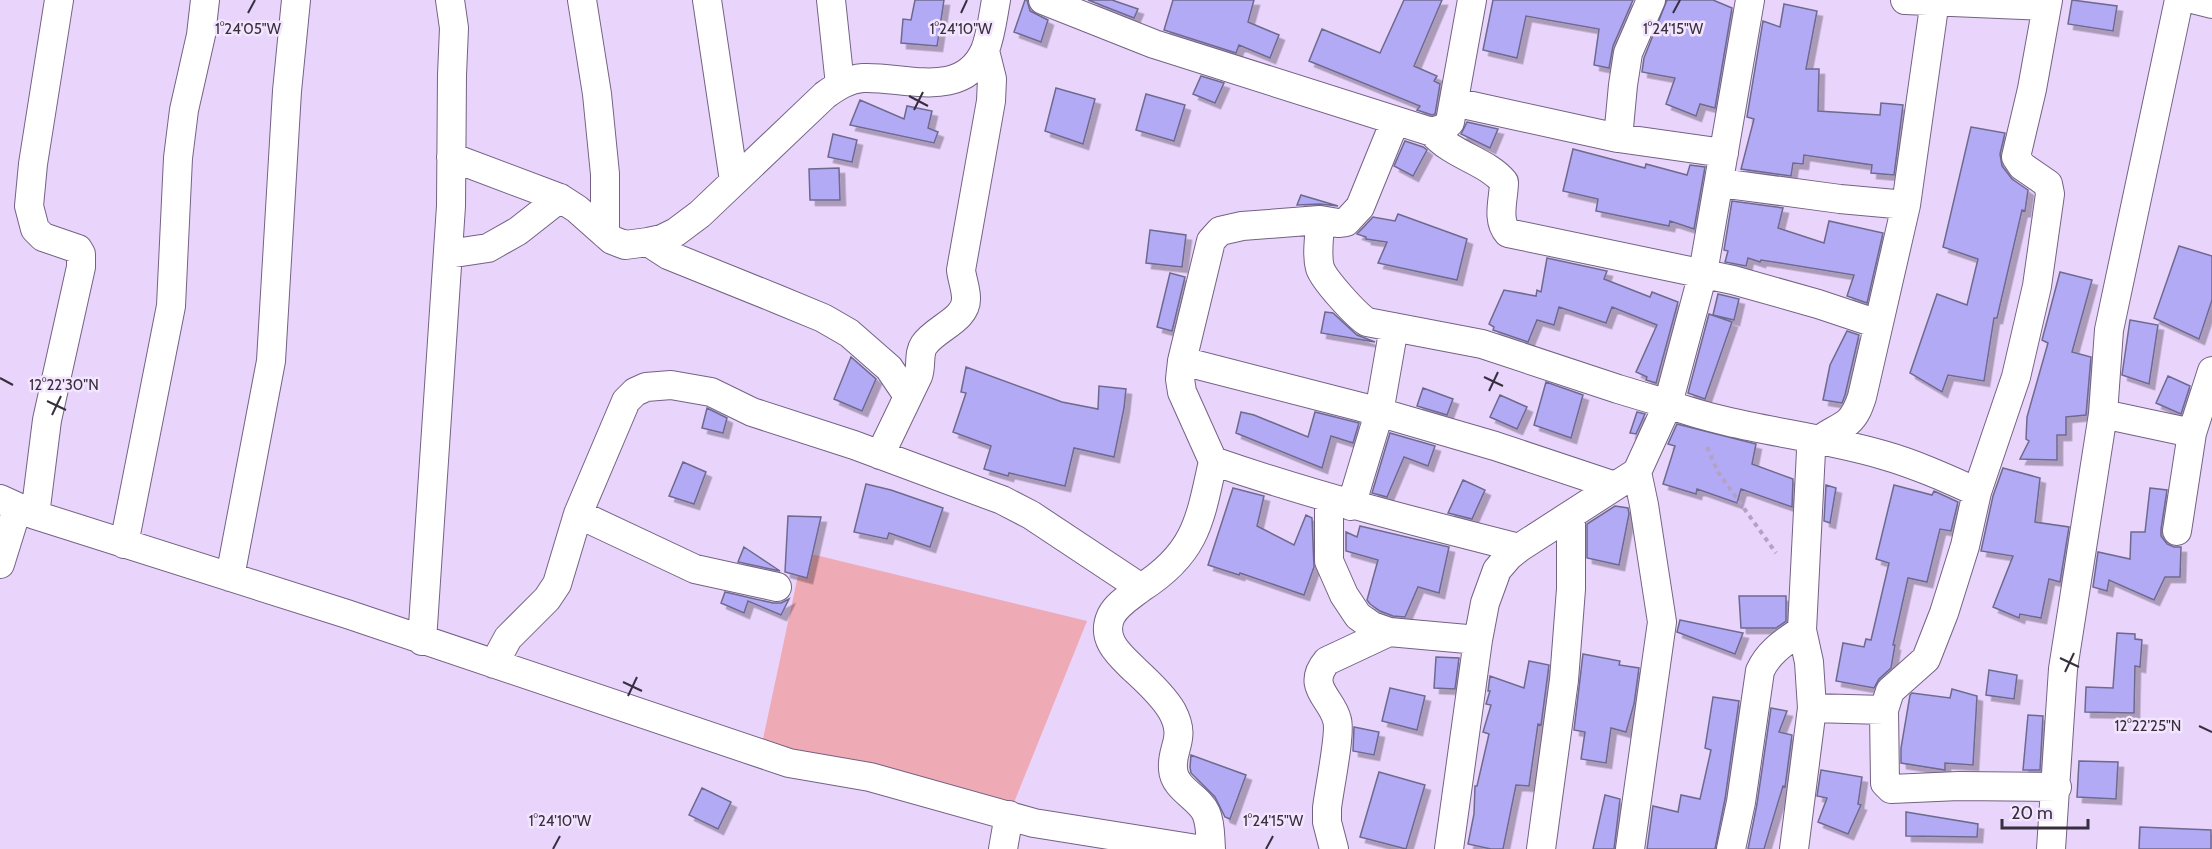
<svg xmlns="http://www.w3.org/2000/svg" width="2212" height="849" font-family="Cabin,sans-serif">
<defs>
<filter id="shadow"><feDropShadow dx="5.5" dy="5.5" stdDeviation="0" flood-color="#0004"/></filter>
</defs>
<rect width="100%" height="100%" fill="#e9d4fc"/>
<path fill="#eeaab5" d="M803,552L1087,621L1009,815L760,753Z"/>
<path fill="#b2aaf5" stroke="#6e6a8f" stroke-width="1.5" filter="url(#shadow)" d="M915,0H944L937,46L901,43L903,19L911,20Z
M1025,0H1027L1030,11L1048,20L1041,42L1014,32Z
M1088,0H1112L1138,9L1134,18Z
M1173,0H1254L1248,22L1279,35L1270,58L1239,45L1236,53L1164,30Z
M1404,0H1442L1414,66L1437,76L1434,81L1440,84L1435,114L1432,115L1417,110L1420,106L1309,61L1322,29L1380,53Z
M1493,0H1633L1613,46L1609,68L1594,65L1599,29L1526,16L1517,58L1483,50Z
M1667,0H1713L1732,8L1715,108L1700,104L1696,116L1666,104L1675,78L1642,72L1644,58Z
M2072,0L2117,6L2113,31L2068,24Z
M1784,4L1817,11L1806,69H1819L1818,111L1880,115L1881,103L1903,105L1894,175L1871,173L1872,165L1804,155L1803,164L1793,163L1791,176L1741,169L1754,119L1747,117L1763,21L1780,27Z
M1201,76L1224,83L1215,103L1193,94Z
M1056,88L1095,99L1083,144L1045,131Z
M1146,94L1185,105L1174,141L1136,130Z
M860,100L904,119L907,106L932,111L928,128L938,132L934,143L850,125Z
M1467,122L1498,129L1490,148L1461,134Z
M1971,127L2005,133L2000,154L2002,166L2012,179L2028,190L2025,211L2022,210L1997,318H1994L1984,381L1948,375L1942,392L1910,373L1937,294L1967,305L1978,259L1943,247Z
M833,134L857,140L852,162L828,157Z
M1405,141L1423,147L1427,150L1413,176L1394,166Z
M1573,149L1645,168L1646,164L1687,175L1690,165L1705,167L1694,229L1670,221L1669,226L1596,211L1598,199L1563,191Z
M839,168L840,200H810L809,169Z
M1301,195L1338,206L1320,204L1297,205Z
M1732,201L1783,208L1778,228L1824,243L1829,221L1883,233L1867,303L1847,296L1854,275L1761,260L1760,262L1748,258L1746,266L1725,262L1728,251L1724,250Z
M1398,214L1467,239L1457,280L1378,263L1387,242L1366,239V237L1357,234L1373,217L1395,221Z
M1150,230L1186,235L1182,267L1146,263Z
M2179,246L2212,256V300L2199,339L2154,318Z
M1547,258L1607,271L1604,279L1650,297L1652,292L1678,302L1656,383L1646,380L1647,377L1636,372L1657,325L1612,307L1606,323L1559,307L1554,325L1537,320L1528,342L1493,330L1494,327L1489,324L1504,290L1536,296L1537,290L1541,292Z
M2060,272L2092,280L2072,352L2091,357L2086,415L2066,417V435H2057V460L2020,459L2029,441L2026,439L2027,417L2048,343L2042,340Z
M1170,273L1185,277L1172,331L1157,327Z
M1718,294L1739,299L1734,320L1713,315Z
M1325,312L1333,313L1357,335L1375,342L1321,333Z
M1709,314L1732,322L1705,399L1688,393Z
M2130,320L2158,325L2149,384L2122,375Z
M1847,331L1859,335L1845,395L1842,403L1823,400L1830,365Z
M851,357L876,379L862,411L834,399Z
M966,367L1062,402L1098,409L1099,386L1126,389L1124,408L1114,457L1074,448L1065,486L1009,473L1008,476L984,469L991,446L953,432L966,393L961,392Z
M2168,376L2190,386L2181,414L2156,403Z
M1546,382L1583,395L1571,438L1534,425Z
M1423,388L1453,399L1447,415L1417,406Z
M1500,395L1527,407L1517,429L1490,417Z
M707,408L727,418L723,433L702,428Z
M1241,412L1254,415L1308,437L1315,412L1359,423L1353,443L1331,436L1322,468L1236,433Z
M1637,412L1645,414L1636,434L1630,433Z
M1677,424L1756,444L1752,464L1793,479L1792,507L1741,489L1737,503L1697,489L1696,494L1663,484L1675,446L1668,444Z
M1390,433L1435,446L1428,466L1404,457L1387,497L1372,493Z
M683,462L706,472L694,504L669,496Z
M2003,468L2040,478L2035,522L2069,527L2060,582L2049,579L2041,618L2020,614L2019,618L1993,607L2013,556L1981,551L1993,496Z
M1463,480L1485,490L1472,519L1448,513Z
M866,484L891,490L943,508L930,547L889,533L887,539L854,532Z
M1826,485L1836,488L1830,523L1824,521Z
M1894,485L1932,495L1934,491L1958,502L1951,531L1940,529L1927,582L1908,578L1893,645H1895L1891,668L1879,679L1874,688L1836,681L1843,643L1864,647L1866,639L1871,640L1889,563L1876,559Z
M1233,488L1264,496L1257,526L1294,545L1306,515L1312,518L1314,567L1304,595L1240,573L1239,575L1208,565Z
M2150,488L2167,490L2161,529V536L2167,544L2174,547H2181L2180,577H2165L2154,600L2109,580L2107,591L2093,587L2098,552L2130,559L2131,532H2145Z
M1615,506L1628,508L1629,514L1619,565L1587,558V524Z
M788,516L821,517L807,578L785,572Z
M1360,526L1449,547L1439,593L1418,587L1405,617L1393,616L1380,611L1370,604L1367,600L1378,560L1346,551V532L1357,537Z
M744,547L780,571L738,562Z
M725,592L773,603H781L789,599L781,615L748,601L744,613L721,603Z
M1739,596H1786V621L1776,628H1741Z
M1680,620L1743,633L1735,654L1677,632Z
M2117,633L2135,634V639L2142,640L2140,667L2135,666L2134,713L2085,712L2086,687L2113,688Z
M1583,654L1620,661L1619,665L1639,668L1634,704L1626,732L1611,728L1606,763L1581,759L1585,732L1574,730Z
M1436,657L1459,658L1455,689L1434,688Z
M1529,661L1549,665L1541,725L1538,724L1529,786L1516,785L1503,849H1491L1468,844L1474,814L1475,786H1477L1489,734L1483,732L1491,705L1486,704L1490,691H1488L1490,676L1524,688Z
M1989,670L2017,675L2014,699L1986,695Z
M1390,688L1425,696L1417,730L1382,721Z
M1952,689L1977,696L1973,765L1945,763V770L1901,763V748L1910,695L1912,693L1950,698Z
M1713,697L1739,701L1725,799L1715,849H1647L1653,806L1678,812L1681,795L1700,799L1711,750L1705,748Z
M1771,708L1787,711L1779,732L1792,735L1785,787L1783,786L1764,849H1748L1757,804Z
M2028,715L2043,716L2040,770H2023Z
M1354,727L1379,732L1374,755L1353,751Z
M1191,755L1246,775L1230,819L1225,817L1215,797L1191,773L1190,767Z
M2079,761L2118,762L2116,799L2077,797Z
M1821,770L1862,777L1858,804L1861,805L1848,834L1818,822L1827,798L1817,796Z
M1379,772L1425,785L1406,849L1360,837Z
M702,788L731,802L718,829L689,815Z
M1605,795L1620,799L1614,849H1593Z
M1906,812L1978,824L1977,837L1906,836Z
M2140,827L2211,830V849H2139Z"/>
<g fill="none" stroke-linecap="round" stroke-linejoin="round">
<g stroke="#746284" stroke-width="30">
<path id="minor" d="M582,0L597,94L605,174V234
M707,0L734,181
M831,0L840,85
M1043,0L1154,44L1432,132L1444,128L1450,122L1472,0
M1905,0L2047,6
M2196,0L2212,4
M1454,102L1618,138L1724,153
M1395,121L1360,207L1346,222L1338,223L1320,220L1242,226L1220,231L1211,241L1182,361L1180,379L1182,392L1213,461C1314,496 1416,522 1519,548
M1432,132C1453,156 1487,161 1504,182C1504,198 1496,220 1508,233L1733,280L1818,304L1878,324
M1618,138L1623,85L1628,53L1651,0
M451,157L560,198L577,209L612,240L625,245L648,242L662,239L676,232L700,214L825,95C836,87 848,79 863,78C904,76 963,101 985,50C991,35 993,16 996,0
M1720,183L1840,199L1906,205
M1320,220C1320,235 1316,254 1320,268C1324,280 1356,315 1367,322L1482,344L1618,389L1668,404L1703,273L1750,0
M648,242L668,255L777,299L823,318L849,333L889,368L908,396
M448,254L488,248L518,231L560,198
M1182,361L1361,407L1495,446L1615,486
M2103,414L2192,433
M880,455L918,376C922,366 918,354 924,345C935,328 967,320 966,298C966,289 962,279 961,270L991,101L992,79L985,51
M0,499L35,515L347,614L789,763L870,777L1034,823L1197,849
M1329,499V561L1344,595L1358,616L1372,626L1389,632L1478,640
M1351,506L1379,413L1394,327
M578,514L695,569L777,587
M35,515L47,420L81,267V254L78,249L43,237L35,229L29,206L33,164L59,0
M2177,531L2192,433L2212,371
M124,544L171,306L178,158L184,110L201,35L205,0
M0,564L14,519L15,506
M230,577L271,361L287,91L296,0
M1141,588C1196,553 1200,521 1213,461
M422,641L451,206L452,75L454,28L450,0
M494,664L508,638L547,599L557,584L578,514L626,401L635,392L646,387L671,385L711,392L752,412L854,445L1002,500L1031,515L1141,588C1131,596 1117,604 1111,616C1100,640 1121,656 1135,670C1146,680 1165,699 1172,711C1187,739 1171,747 1173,769C1174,789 1199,797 1206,813C1211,824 1210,837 1211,849
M1812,708L1809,662L1802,630L1811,451C1821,434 1834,433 1848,422C1856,415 1859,406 1862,397L1906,205L1935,0
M1884,710L1885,783L1891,789L1959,786L2057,787
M1003,849L1009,815
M1334,849L1327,822V808C1329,790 1341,733 1337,720C1332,698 1305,687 1327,661L1389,632
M1449,849L1478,640L1485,603L1497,570L1509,556L1519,548L1637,472
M1541,849L1564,680L1571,589V515
M1630,849L1662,622L1644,505L1637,472L1668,404C1738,430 1812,434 1883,455C1915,464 1946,478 1977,492
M1731,849L1741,802L1760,671C1769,651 1785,642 1802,630
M1794,849L1812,708L1884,710L1890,691L1926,659L1944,613L1965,546L1977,492L2016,377L2037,286L2050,194L2048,184L2022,166L2016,157L2032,89L2048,0
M2051,849L2063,669L2103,414L2109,330L2179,0"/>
</g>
<path stroke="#b3a2c3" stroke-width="4" stroke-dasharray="4.5 4.5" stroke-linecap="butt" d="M1707,447L1718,472L1776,553"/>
<use href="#minor" stroke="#fff" stroke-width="28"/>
</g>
<path fill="none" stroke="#372f3e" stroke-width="2" d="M248,13L255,0M961,13L967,0M1673,13L1680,0M909,96L928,106M914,110L923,92M1484,377L1503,386M0,378L13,385M1489,391L1498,372M47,401L66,410M52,415L61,396M2060,658L2079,667M2065,672L2074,653M623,682L642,691M628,696L637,677M2199,726L2212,732M553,849L560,836M1266,849L1273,836"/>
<g font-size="15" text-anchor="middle" fill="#372f3e" stroke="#f2e5fd" stroke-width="5" stroke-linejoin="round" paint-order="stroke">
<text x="248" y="34">1°24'05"W</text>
<text x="961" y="34">1°24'10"W</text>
<text x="1673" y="34">1°24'15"W</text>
<text x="64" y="390">12°22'30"N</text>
<text x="2148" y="731">12°22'25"N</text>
<text x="560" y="826">1°24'10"W</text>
<text x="1273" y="826">1°24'15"W</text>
</g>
<path d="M2002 819v9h86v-9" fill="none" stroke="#372f3e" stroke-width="3"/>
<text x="2011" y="819" font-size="18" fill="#372f3e" stroke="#f2e5fd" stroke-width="4.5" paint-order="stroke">20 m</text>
</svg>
